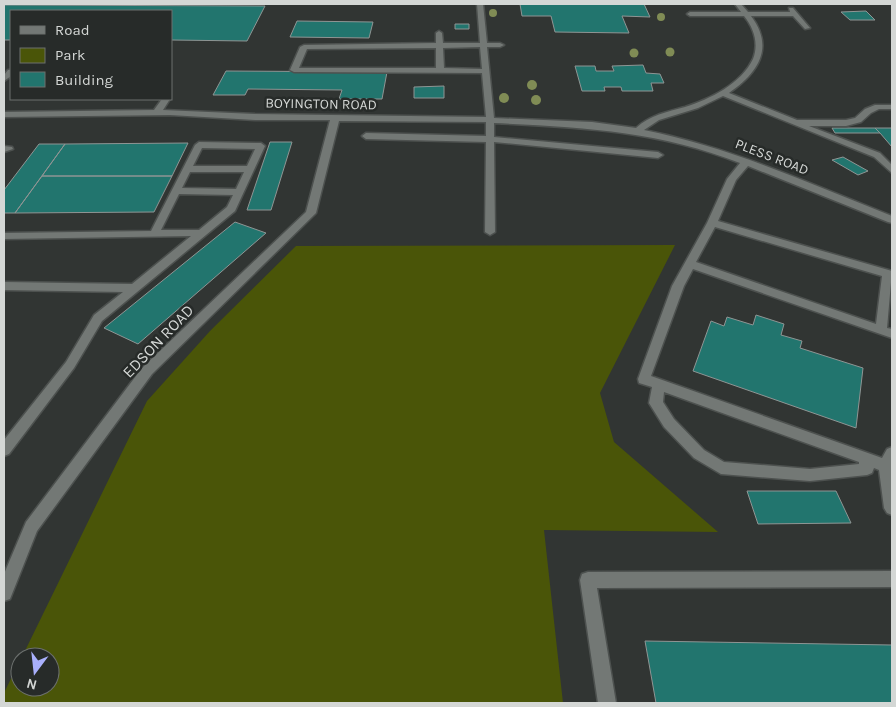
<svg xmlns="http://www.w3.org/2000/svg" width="896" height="707" font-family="Karla,sans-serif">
<rect width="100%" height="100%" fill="#313533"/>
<path fill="#4a5508" d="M675,245L600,393L614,442L718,532L544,530L563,703H4V693L20,660V687H50V657H22L147,401L210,331L296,246Z"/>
<path fill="#22756e" stroke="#8f9594" d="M520,4H644L650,17L622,16L629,33L555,32L551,16H522Z
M4,5L265,6L247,41L171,40V11H11V40H4Z
M866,11L875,20H850L841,12Z
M297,21L373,22L369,38L290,37Z
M455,24H469V29H455Z
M643,65L646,73L660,74L664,83H651L653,91H622L621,87H604L605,91H582L575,66H595L596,71H614L612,66Z
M226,71L387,72L382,99H339L342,90L248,89L245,95H213Z
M444,86V98H414V87Z
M832,128H875L880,133H835Z
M875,128H892V147L880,133Z
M270,142H292L271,210H247Z
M188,143L172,176H42L65,144Z
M39,144H65L15,213H4V190Z
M843,157L868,171L858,175L832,160Z
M42,176H172L154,212L15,213Z
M235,222L266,233L138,344L104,328Z
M756,315L784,324L781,335L802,341L800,348L863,368L856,428L693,371L711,321L724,326L727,317L753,325Z
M747,491H836L851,523L758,524Z
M645,641L892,645V703H656Z"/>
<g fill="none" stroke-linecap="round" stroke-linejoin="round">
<g stroke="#4d514f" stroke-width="3">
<path id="minor" d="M477,4H483L487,43H500L504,45L500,47H487L494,118L592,122L636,128C650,115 667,112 685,107C710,99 741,84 753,59C759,44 754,28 744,16H690L687,14L690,12H741L735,4H741L748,12H790L789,8H793L810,28L805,29L793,16H751C775,48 758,73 729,93L797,120H846L855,118L865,109L875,105H892V109H879L871,113L861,122L846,126H809L880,153L892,165V173L874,157L723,96L698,108L659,120L644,130C730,147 811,184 892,216V223L888,222L748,166L736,180L718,221L892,271L887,328L892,329V338L693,269L684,286L651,376L882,458L887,449L892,447V515L887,513L884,508L879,470L874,468L872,473L867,475L810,481L721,474L694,458L664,427L649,403L652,387L639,383L638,379L672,286L707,223L727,179L740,163C659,131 581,127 494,123V137L658,152L663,155L658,158L494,142L495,232L490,235L485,232L486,142L366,139L362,136L366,133L486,136V122L339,121L316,213L152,374L37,531L10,599L4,601V574L26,522L142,368L306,212L330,120H255L170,115L4,117V112L154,110L162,99H170L163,110L255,114L486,117L482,73L294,72L290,70L300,47L304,45L436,43V33L439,31L442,33L443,43H480ZM480,47L482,69L444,68L443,48ZM436,48V68H299L307,49ZM715,227L882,276L876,324L696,262ZM664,392L859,462V464L810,469L724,462L704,450L674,419L663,402Z
M8,70H11V76L4,81V75Z
M199,142L261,143L265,146L235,211L102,321L74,368L9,454L4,456V440L66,362L94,315L123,292L4,290V282L132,284L191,236L4,239V233L151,231L195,145ZM202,148L255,149L247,166H193ZM190,172H244L236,189L182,188ZM179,194L233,195L227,207L199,230H161Z
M4,146L12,147L13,149L4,152Z
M892,571V587L597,588L616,703H598L580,580L582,574L588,572Z"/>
</g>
<use href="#minor" fill="#737875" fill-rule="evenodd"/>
</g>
<g fill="#808c55">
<circle cx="493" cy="13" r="4"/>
<circle cx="661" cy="17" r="4"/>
<circle cx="670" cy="52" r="4.5"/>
<circle cx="634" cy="53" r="4.5"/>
<circle cx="532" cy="85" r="5"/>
<circle cx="504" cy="98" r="5"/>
<circle cx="536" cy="100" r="5"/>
</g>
<g text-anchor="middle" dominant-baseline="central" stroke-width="5" stroke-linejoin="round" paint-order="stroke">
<g font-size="14" fill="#d4d7d5" stroke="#272b29">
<text transform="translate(321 104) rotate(1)">BOYINGTON ROAD</text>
<text transform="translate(772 157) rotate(21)">PLESS ROAD</text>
</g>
<g font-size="16" fill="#d4d7d5" stroke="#272b29">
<text transform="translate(158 341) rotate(-46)">EDSON ROAD</text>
</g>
</g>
<rect width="896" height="707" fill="none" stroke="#d4d7d5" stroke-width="10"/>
<rect x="10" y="10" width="162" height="90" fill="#272b29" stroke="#6c706e"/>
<rect x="20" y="26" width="25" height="8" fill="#737875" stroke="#6c706e"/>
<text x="55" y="35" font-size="15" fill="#d4d7d5">Road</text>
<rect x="20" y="48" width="25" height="15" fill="#4a5508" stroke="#6c706e"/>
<text x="55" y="60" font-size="15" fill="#d4d7d5">Park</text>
<rect x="20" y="72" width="25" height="15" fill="#22756e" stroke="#6c706e"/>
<text x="55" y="85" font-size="15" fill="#d4d7d5">Building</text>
<g transform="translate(35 672) rotate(195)"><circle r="24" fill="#272b29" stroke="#6c706e"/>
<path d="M0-4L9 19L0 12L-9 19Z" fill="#a9b0fc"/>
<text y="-8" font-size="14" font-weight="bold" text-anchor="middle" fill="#d4d7d5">N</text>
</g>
</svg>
